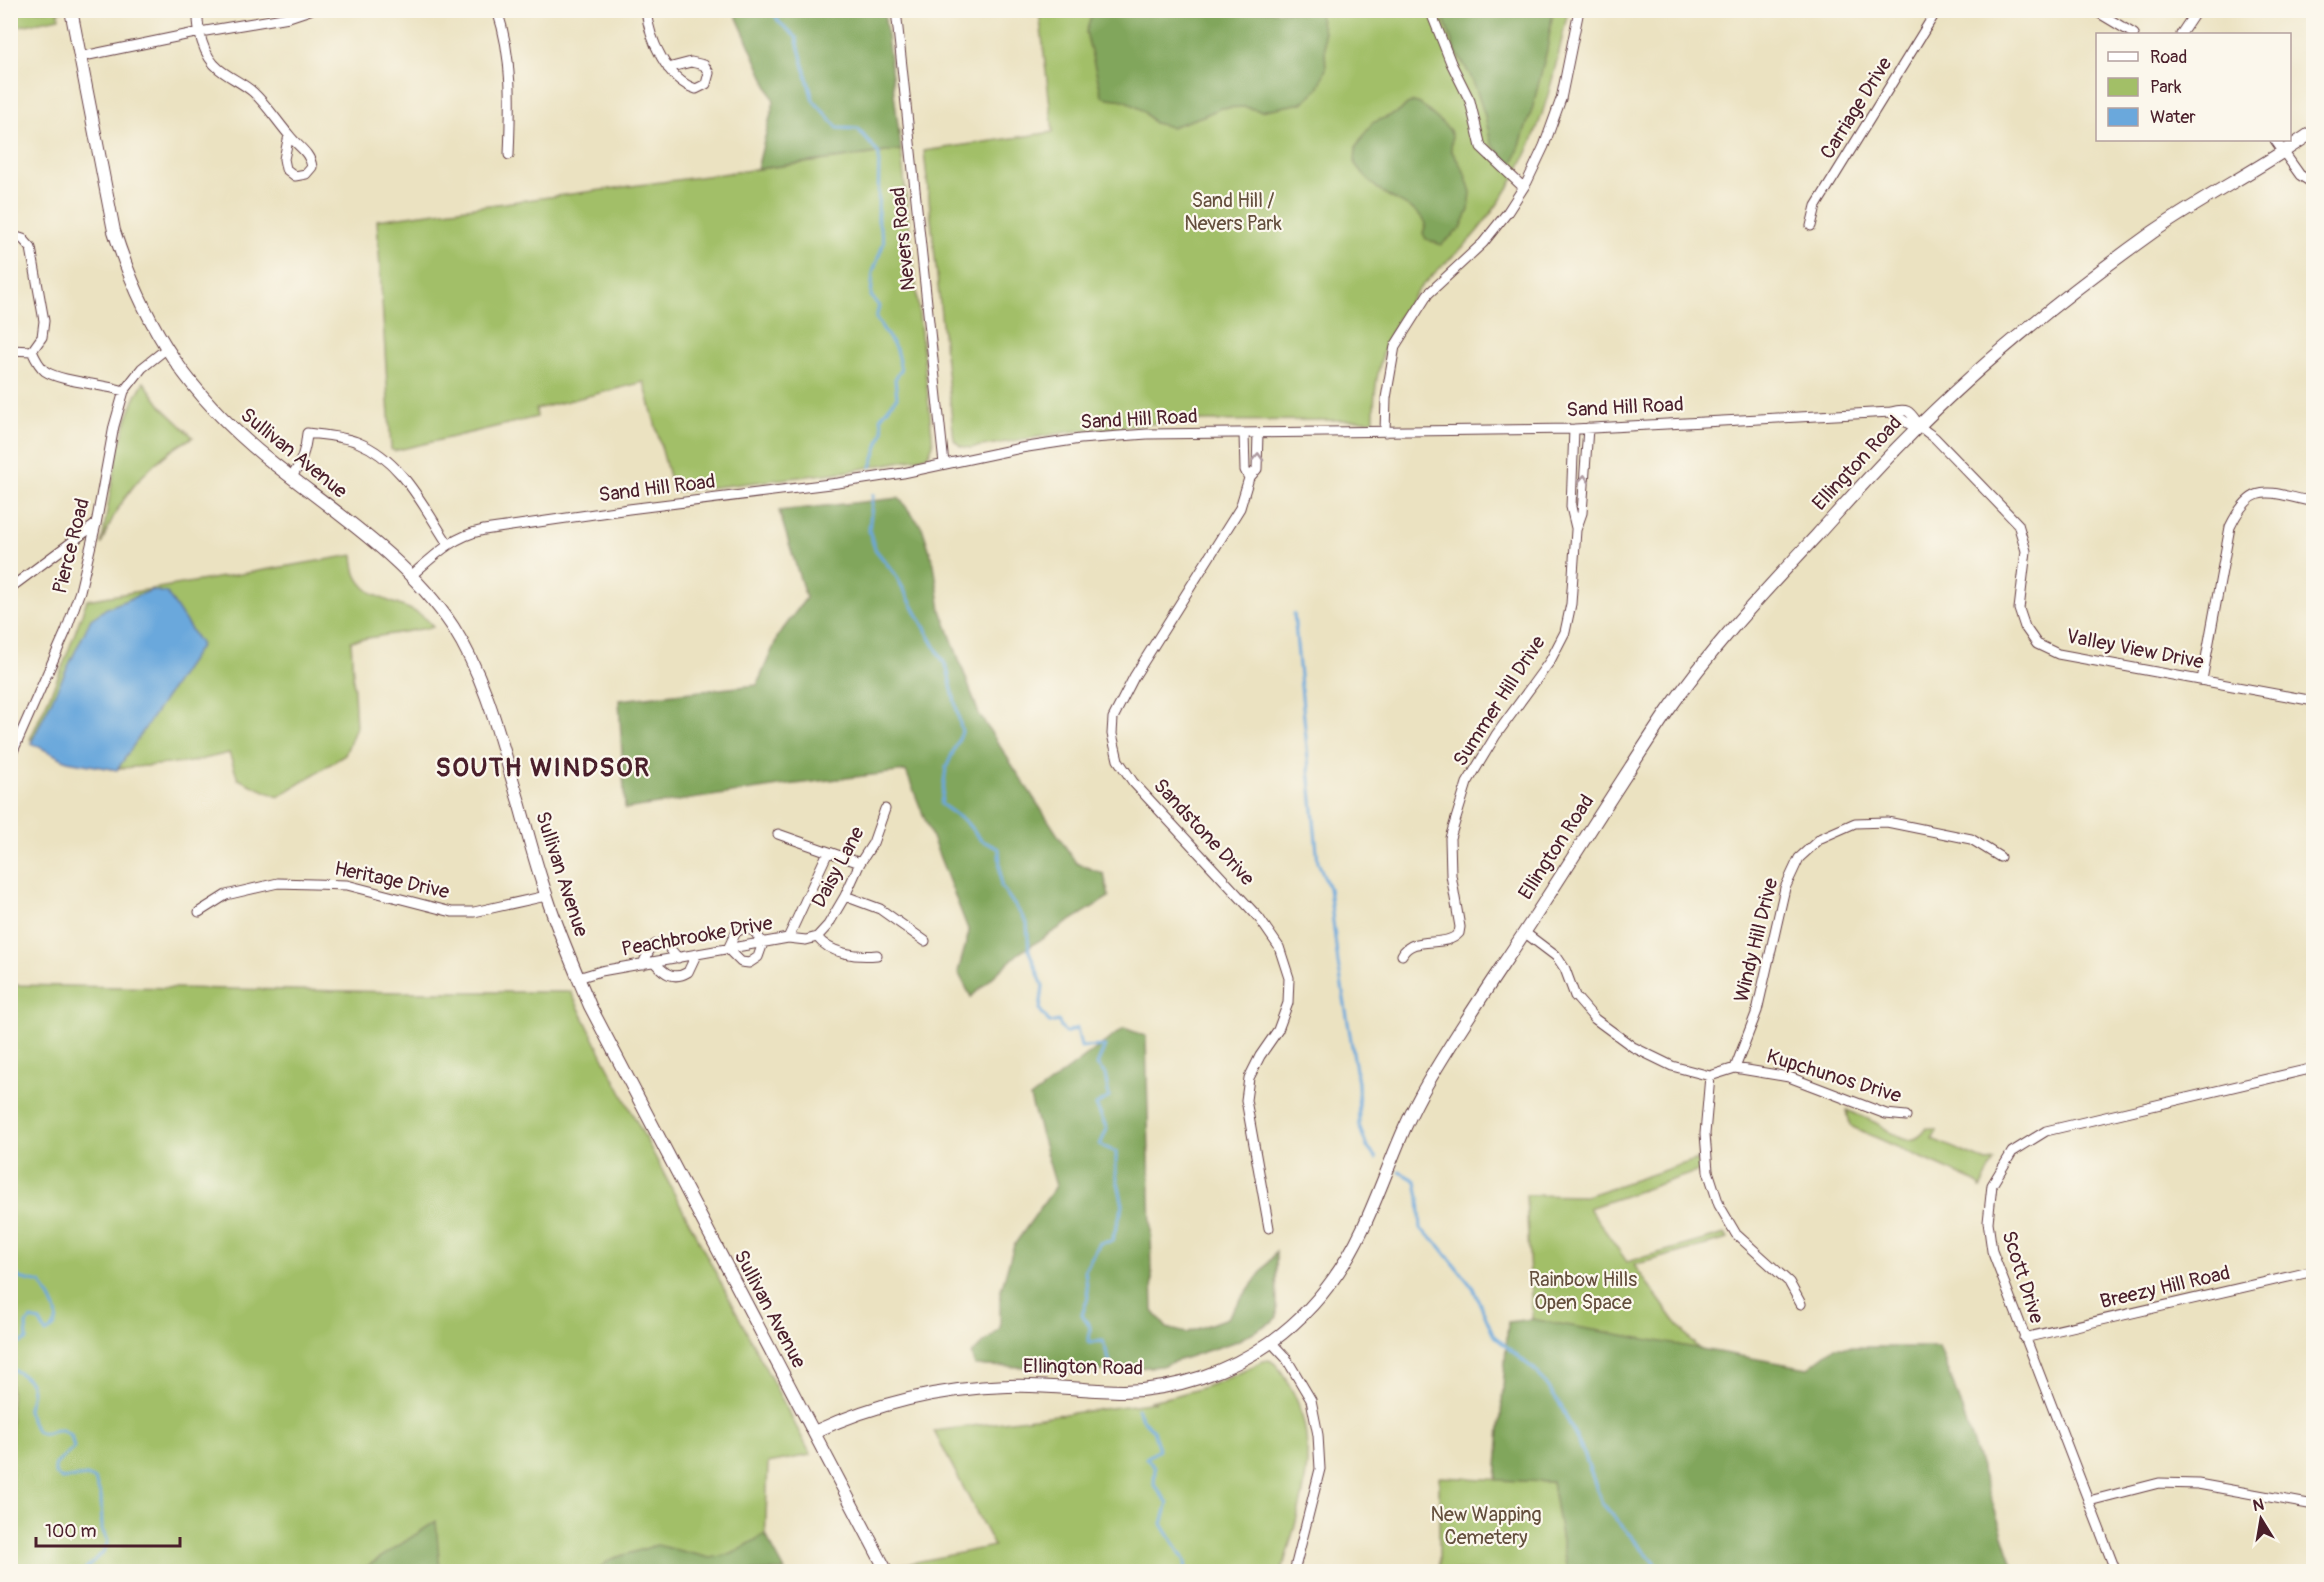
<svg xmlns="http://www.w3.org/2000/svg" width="2324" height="1582" font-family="Pangolin,sans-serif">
<rect width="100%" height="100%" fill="#fbf7ec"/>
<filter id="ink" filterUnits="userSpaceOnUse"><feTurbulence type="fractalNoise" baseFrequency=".0167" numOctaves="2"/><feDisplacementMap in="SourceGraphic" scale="12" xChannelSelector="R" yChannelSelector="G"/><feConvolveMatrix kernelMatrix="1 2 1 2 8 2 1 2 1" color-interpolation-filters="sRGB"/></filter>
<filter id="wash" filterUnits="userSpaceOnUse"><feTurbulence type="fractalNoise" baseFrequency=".008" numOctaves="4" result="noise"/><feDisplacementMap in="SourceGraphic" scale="24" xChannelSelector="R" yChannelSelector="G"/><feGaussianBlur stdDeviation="1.35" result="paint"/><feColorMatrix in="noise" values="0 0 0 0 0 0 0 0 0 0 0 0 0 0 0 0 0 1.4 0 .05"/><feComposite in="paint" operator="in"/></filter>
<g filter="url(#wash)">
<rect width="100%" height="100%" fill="#ebe2c1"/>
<path fill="#a2bf67" stroke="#766f49" stroke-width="1.5" d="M11,10H62V11H58L59,18L11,28Z
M1039,11H1568C1555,72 1542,133 1509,187C1497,206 1483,225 1468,242C1452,258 1434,272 1419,289C1387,326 1373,372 1374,420L1179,421L1069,432L970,448L960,446L954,440L924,151L1053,132Z
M901,150L933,444L929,454L924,457L850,471L673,492L644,382L536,409L537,417L394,451L391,449L377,220Z
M144,382L162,407L193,437C149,461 118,498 101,545C111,498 117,422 144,382Z
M353,555C354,562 354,572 358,578C374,607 417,601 433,627L351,641L356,727L345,755L278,797L238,779L229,753L191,762L112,769L30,739L62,668L87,600Z
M11,985L401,992H571L605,1061L811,1455L768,1463L764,1571L11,1572Z
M1847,1110C1855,1114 1865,1117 1874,1122C1893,1131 1909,1154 1927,1128L1937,1130L1932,1139L1987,1162L1994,1161L1980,1189V1186L1976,1182L1850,1126Z
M1698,1159L1699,1171L1589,1208L1627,1262L1725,1234L1728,1239L1634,1265L1674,1320L1713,1366L1533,1337L1526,1195L1586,1196Z
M1269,1360C1279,1364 1286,1379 1291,1388C1324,1451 1299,1508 1282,1571H904L901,1565L994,1546L934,1431L1156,1402L1149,1401C1190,1394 1227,1381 1263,1361Z
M1439,1477L1552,1482L1567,1571H1439Z"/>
<path fill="#81a65c" stroke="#666244" stroke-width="1.5" d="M734,11H884L901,150L757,169L774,101Z
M1091,11H1318L1324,32L1326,69L1318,89L1302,103L1261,111L1245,107L1221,108L1203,116L1171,127L1154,123L1142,110L1124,100L1108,98L1102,96L1086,32L1091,17Z
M1441,11H1553L1547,50L1532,110L1514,162H1508L1491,143L1485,116L1476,89L1469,73L1455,50Z
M1414,102L1420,104L1449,129L1452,136L1451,150L1464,171L1471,192L1469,210L1461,228L1441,245L1426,239L1423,233L1426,224C1419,209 1400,203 1387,195C1376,189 1362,174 1355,164L1356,147L1372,123L1399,112L1407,104Z
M899,498L922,527L934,564L941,610L979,714L1076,863L1104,874L1109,897L1019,953L971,997L958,972L969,932L906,771L779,786L625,809L619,700L757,685L778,636L806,598L779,511Z
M1124,1028L1146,1036L1153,1311L1167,1328L1186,1333L1227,1318L1276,1252L1277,1317L1272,1322L1237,1341L1161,1366L1077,1373L1032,1367L975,1366L971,1354L1000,1329V1293L1014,1245L1056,1186L1030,1098Z
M1532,1319L1808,1368L1835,1347H1939L1951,1377L2015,1571H1567L1552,1482L1496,1480L1508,1322Z
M436,1521L440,1571H360Z
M765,1534L785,1571H595L611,1559L657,1545L710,1558L732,1554Z"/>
<path fill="#6aa8dc" stroke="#5a6484" stroke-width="1.5" d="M152,590L167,593L201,645L117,770L67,761L31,743L91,619L107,608Z"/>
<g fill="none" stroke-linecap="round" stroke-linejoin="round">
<path stroke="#6aa8dc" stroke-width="3" d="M772,10L779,22L796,37L813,100L838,128L858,129L879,154L878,220L884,242L873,272L871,296L879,306L876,318L896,349L901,370L895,379L897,397L881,417L883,431L871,467
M873,495L869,530L875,549L895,574L947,668L962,732L946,768L941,804L966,822L981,840L999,849L1001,886L1027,923L1029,951L1043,986L1040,1010L1050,1023L1058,1021L1065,1033L1077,1028L1081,1047L1105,1046L1097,1065L1105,1074L1109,1097L1096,1105L1107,1129L1100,1145L1116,1152V1174L1123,1205L1112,1241L1100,1243L1085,1270L1088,1297L1082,1315L1090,1327L1089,1342L1103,1341L1112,1369
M1294,614L1318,862L1329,888L1338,963L1358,1082L1359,1125L1367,1147L1376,1158
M1400,1172L1416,1181L1419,1198L1421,1229L1439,1245L1473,1288L1494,1336L1537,1372L1561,1406L1585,1456L1602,1503L1662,1572
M10,1260L19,1278L41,1283C49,1297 69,1322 46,1333L40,1321L31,1319L26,1324L27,1340L10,1347
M10,1368C35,1381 35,1386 27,1411L36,1431L45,1434L60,1429L71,1435L74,1448L55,1465V1473L61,1479L87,1476L95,1480L101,1497L102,1530L108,1541L104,1551L82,1572
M1137,1409L1142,1419L1153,1430L1159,1450L1146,1458L1155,1468L1154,1485L1168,1503L1162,1524L1185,1561L1186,1572"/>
</g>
</g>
<g filter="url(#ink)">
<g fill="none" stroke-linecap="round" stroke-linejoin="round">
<g stroke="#623c42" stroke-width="11">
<path id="minor" d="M198,10C197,30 203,56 219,69C230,78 243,83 253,92C267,105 277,121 289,135C298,147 310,152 312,167L306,174L295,176L286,169L284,159L289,135
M497,10C513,58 511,106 509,155
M646,10C649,39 667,80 696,89L706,84L709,73L704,65L691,62L668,68
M896,10L944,464
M1430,10L1451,63L1470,101L1481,147L1523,187
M2094,10L2134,34
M2181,34L2197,10
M79,57L200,32L289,17L310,10
M2275,140L2300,175L2314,184
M1811,226L1816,206L1937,10
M10,235L23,239L31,248L44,321L42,337L32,351
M10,350L32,351
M32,351C35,358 39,366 45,371C61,382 103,384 124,391
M1891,412L1909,424L1920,425
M1574,429L1571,507L1576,528
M1385,432L1386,398L1395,346L1428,294L1483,243L1507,213L1527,182L1544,146L1561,99L1579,10
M1244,433L1245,470L1249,478
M1258,433L1257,469L1249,478L1240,508L1134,677L1113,718L1112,734L1118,760L1133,782L1259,918L1279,947L1289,978L1288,1003L1278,1030L1260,1056L1249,1078L1246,1100L1269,1228
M291,478C301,464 306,449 307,433C323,435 342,436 357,442C402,460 423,506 448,544
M411,576C434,556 453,536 484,530L629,509L838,483L903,473L1021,448L1080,439L1147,434L1574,429L1891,412C1909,407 1910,412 1919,425C1923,430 1930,434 1935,438L2018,524L2026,551L2019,609L2025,627L2037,644L2058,654L2314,701
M10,588L96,524
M2202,680L2230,527C2253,479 2268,493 2314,502
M10,758L66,631L80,591L96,524L114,426L124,391L142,368L166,349
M778,834L860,863
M845,896L880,909L925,941
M199,912L226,895L278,883L347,885L452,912H474L546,896
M744,928L754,931L763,943L758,957L749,963L741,962L728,949L736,932Z
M1524,932L1557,957L1565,969L1575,996L1595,1019L1633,1047L1672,1066L1710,1076L1735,1068L1789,1077L1886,1114L1906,1116
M817,937L828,925L845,896L860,863L873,843L885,809
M817,937C830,954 857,957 877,955
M788,938L828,852
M1402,955C1413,934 1445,949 1459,933L1460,927L1451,875L1450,838L1467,783L1496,735L1550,661L1565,632L1571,604L1576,530L1582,513L1588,428
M654,962C664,973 673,981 688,972L696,955
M643,964C648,953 651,940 666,944L678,958
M578,978L601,971L788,938L806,940L817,937
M1735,1068L1757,1011L1785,888L1799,858L1821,838L1855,823L1887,822L1971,839L2000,857
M1710,1076L1705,1134L1708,1171L1719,1205L1736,1234L1789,1282L1801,1304
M2024,1338L2314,1271
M1271,1342L1286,1358L1311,1400L1318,1435L1320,1469L1294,1572
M2089,1501L2159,1483L2198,1484L2314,1505
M2116,1572L1992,1251L1988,1222L1992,1185L2012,1152L2046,1131L2314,1068"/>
</g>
<g stroke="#623c42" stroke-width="14">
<path id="major" d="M71,10L114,231C146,331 190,397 273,463C336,513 408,559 453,627C487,680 501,743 519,802C528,834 536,866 547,897C559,934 575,970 590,1006L887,1572
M814,1432C874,1404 941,1388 1008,1386C1046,1384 1085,1391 1123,1391C1175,1390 1229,1372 1271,1342C1311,1313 1342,1273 1363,1228C1385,1181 1400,1130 1427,1084C1457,1032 1491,983 1524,933C1572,860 1618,785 1667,712C1711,648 1764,592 1817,535C1845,504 1873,472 1903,442C1978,365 2065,295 2153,232C2205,196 2262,168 2314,131"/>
</g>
<use href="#minor" stroke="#fff" stroke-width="9"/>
<use href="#major" stroke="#fff" stroke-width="12"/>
</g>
<defs><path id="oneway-chevron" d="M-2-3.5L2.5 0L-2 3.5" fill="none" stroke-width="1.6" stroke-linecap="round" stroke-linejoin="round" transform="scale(1.5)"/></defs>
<g stroke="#ae9aa0">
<use href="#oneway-chevron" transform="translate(1258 457) rotate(-88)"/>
<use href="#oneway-chevron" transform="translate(1584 479) rotate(-86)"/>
</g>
</g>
<g text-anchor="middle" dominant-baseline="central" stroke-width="4.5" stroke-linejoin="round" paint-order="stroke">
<g font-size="20" fill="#4a1f2b" stroke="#fbf7ec">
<text transform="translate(1856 108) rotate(-58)">Carriage Drive</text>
<text transform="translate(903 239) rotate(-96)">Nevers Road</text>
<text transform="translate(1625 407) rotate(-3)">Sand Hill Road</text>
<text transform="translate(1139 419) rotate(-3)">Sand Hill Road</text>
<text transform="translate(294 453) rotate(39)">Sullivan Avenue</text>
<text transform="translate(1857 463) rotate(-47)">Ellington Road</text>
<text transform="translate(657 488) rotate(-7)">Sand Hill Road</text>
<text transform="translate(71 546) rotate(-76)">Pierce Road</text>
<text transform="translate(2135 649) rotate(11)">Valley View Drive</text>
<text transform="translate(1499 701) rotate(-57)">Summer Hill Drive</text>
<text transform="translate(1204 832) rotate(47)">Sandstone Drive</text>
<text transform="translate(1556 847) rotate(-57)">Ellington Road</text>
<text transform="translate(838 867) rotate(-62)">Daisy Lane</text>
<text transform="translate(562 874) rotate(72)">Sullivan Avenue</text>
<text transform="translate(392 880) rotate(12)">Heritage Drive</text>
<text transform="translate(697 936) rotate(-10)">Peachbrooke Drive</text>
<text transform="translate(1756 940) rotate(-76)">Windy Hill Drive</text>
<text transform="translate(1834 1076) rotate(17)">Kupchunos Drive</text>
<text transform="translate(2023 1277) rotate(72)">Scott Drive</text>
<text transform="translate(2165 1287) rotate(-13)">Breezy Hill Road</text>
<text transform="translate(770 1309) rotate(62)">Sullivan Avenue</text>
<text transform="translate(1083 1367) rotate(1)">Ellington Road</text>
</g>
<g font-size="20" fill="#644f3d" stroke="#fbf7ec">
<text x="1233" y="200">Sand Hill /<tspan x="1233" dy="23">Nevers Park</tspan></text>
<text x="1583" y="1279">Rainbow Hills<tspan x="1583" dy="23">Open Space</tspan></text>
<text x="1486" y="1514">New Wapping<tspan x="1486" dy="23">Cemetery</tspan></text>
</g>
<g font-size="26" font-weight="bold" letter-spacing="1.5" fill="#4a1f2b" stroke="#fbf7ec">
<text x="543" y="768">SOUTH WINDSOR</text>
</g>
</g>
<rect width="2324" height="1582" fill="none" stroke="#fbf7ec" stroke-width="36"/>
<rect x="2096" y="33" width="195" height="108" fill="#fbf7ec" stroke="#b4a19f" stroke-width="1.5"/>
<rect x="2108" y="52" width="30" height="9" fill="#ffffff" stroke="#b4a19f" stroke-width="1.5"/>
<text x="2150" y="63" font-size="18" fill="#4a1f2b">Road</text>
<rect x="2108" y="78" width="30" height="18" fill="#a2bf67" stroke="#b4a19f" stroke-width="1.5"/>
<text x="2150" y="93" font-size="18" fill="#4a1f2b">Park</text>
<rect x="2108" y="108" width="30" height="18" fill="#6aa8dc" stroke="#b4a19f" stroke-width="1.5"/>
<text x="2150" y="123" font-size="18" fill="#4a1f2b">Water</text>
<g transform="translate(2261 1519) rotate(349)" stroke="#fbf7ec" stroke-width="4.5" paint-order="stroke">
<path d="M0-4.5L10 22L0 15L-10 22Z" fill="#4a1f2b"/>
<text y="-9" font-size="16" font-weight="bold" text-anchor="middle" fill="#4a1f2b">N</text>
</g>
<path d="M36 1537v9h144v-9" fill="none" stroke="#4a1f2b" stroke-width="3"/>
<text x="45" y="1537" font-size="18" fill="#4a1f2b" stroke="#fbf7ec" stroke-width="4.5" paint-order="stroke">100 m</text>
</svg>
